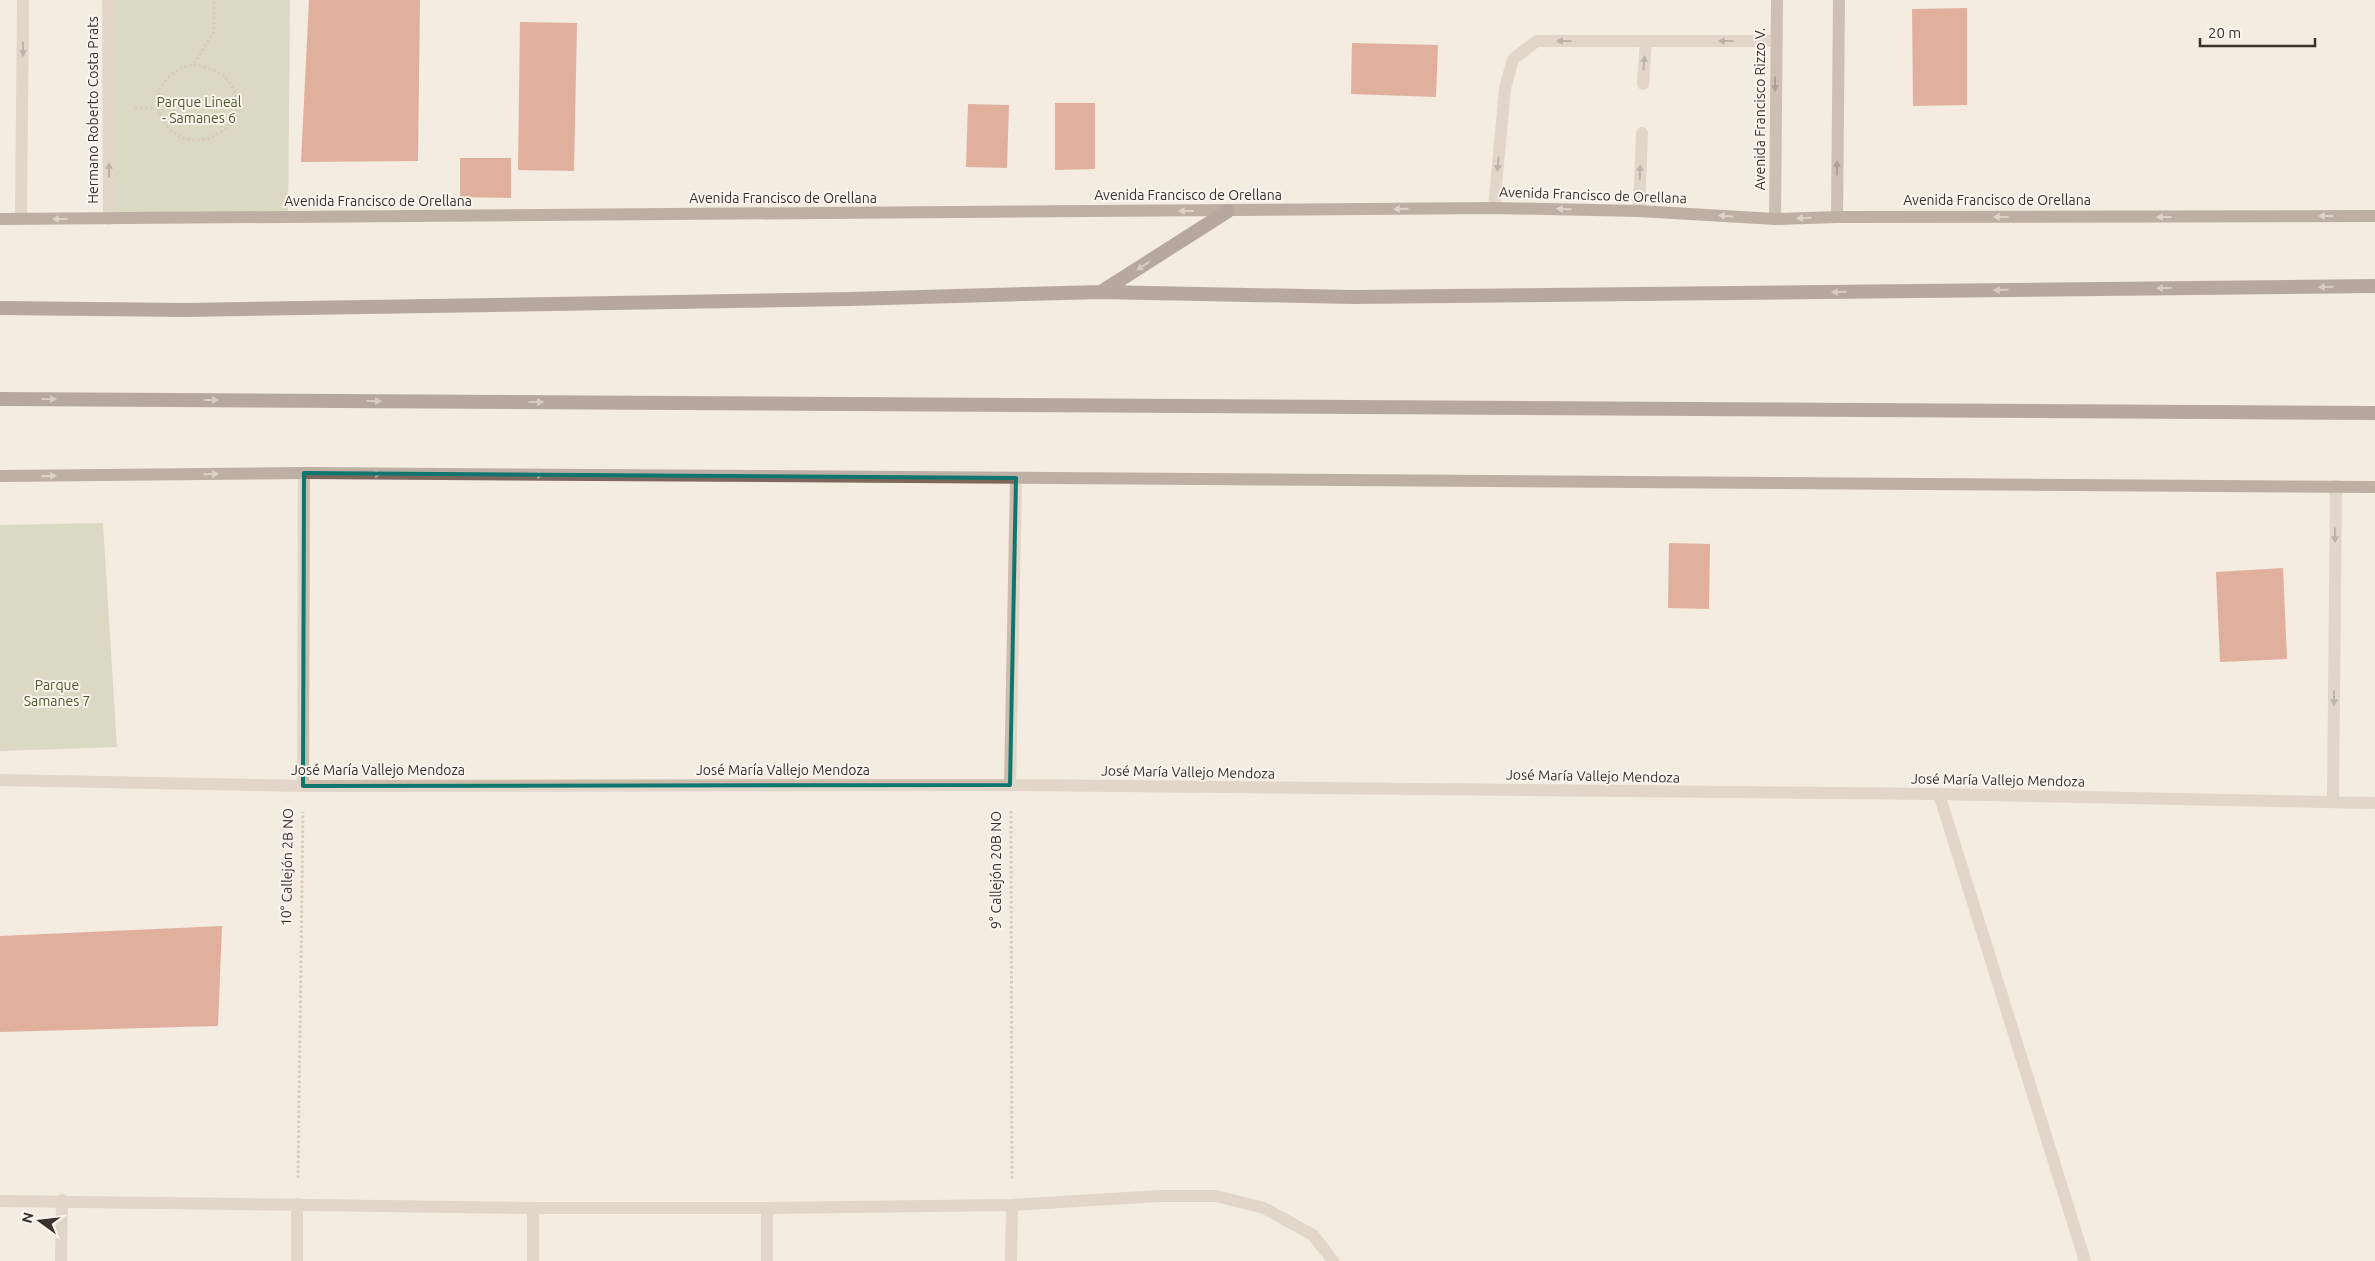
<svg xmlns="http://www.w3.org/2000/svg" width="2375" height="1261" font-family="Ubuntu,sans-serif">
<rect width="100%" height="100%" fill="#f4ebe1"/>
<path fill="#b8c4a0" d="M108,0H290L288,217L109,219Z
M103,523L117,747L0,751V525Z"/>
<path fill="#c8694b" d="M309,0H420L418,161L301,162Z
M1967,8V105L1913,106L1912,9Z
M520,22L577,23L574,171L518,170Z
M1352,43L1438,45L1436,97L1351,94Z
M1055,103H1095V169L1055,170Z
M968,104L1009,105L1007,168L966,167Z
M460,158H511V198L460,197Z
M1669,543L1710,544L1709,609L1668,608Z
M2283,568L2287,659L2220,662L2216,572Z
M222,926L218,1026L0,1032V936Z"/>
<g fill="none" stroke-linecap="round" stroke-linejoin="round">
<path stroke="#b9a596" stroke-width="3" stroke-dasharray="2.5 2.5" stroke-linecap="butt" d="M194,64C202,67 212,69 219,73C239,85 243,115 225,129C172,171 122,83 194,64L214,31V0
M135,108H157
M1011,811L1012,1179
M298,1178L303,812"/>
<path stroke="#cdbbac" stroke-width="12" d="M1643,84L1646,41
M1494,208L1505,88L1513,59L1537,41H1775
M1639,211L1642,133"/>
<path stroke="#cdbbac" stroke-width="12" d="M303,786L304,473"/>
<path stroke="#cdbbac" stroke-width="12" d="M0,780L303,786L1010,785L1939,794L2375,803
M1010,785L1016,478
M1939,794L2085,1261
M2333,802L2336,486
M0,1201L533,1208H767L1012,1205L1160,1196H1216L1264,1208L1313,1235L1333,1261
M533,1208V1261
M767,1208V1261
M61,1261L62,1200
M297,1261V1204
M1011,1261L1012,1205"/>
<path stroke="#cdbbac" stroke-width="12" d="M108,0L109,219
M21,219L23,0"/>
<path stroke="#a18a7d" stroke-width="12" d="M1837,217L1839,0
M1775,219L1777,0"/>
<path stroke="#7d675c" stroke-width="12" d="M0,219L1494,208L1639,211L1775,219L1837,217L2375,216
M0,476L304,473L2375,487"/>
<path stroke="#6c584f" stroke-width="14" d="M1101,292L1228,211
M0,308L186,310L850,299L1101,292L1353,297L2375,286
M0,399L2375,413"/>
</g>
<defs><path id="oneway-solid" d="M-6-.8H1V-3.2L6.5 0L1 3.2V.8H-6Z" transform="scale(1.25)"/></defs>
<g fill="#7d6f65">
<use href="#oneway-solid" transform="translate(1564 41) rotate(-180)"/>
<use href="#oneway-solid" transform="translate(1726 41) rotate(180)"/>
<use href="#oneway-solid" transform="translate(23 49) rotate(90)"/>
<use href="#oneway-solid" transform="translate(1644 63) rotate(-86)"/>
<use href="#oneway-solid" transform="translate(1498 164) rotate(95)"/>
<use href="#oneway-solid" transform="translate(109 170) rotate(-90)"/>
<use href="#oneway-solid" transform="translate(1640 172) rotate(-88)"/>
<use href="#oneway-solid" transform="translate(2335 535) rotate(90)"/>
<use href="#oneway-solid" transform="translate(2334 698) rotate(90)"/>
</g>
<g fill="#544640">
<use href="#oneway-solid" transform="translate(1775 84) rotate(90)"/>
<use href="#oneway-solid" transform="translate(1837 168) rotate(-89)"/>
</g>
<g fill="#c2b5ac">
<use href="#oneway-solid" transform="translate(1401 209) rotate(179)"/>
<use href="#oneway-solid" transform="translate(1564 209) rotate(-179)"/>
<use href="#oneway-solid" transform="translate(1186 211) rotate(180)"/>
<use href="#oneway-solid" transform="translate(1726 216) rotate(-177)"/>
<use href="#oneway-solid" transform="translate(2326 216) rotate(180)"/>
<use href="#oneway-solid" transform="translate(2001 217) rotate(180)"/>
<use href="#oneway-solid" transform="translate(2164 217) rotate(180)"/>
<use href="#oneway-solid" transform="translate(1804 218) rotate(178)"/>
<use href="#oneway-solid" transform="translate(60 219) rotate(-180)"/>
<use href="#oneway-solid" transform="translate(211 474) rotate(-1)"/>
<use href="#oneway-solid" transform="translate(374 474)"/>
<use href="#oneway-solid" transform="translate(536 475)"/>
<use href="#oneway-solid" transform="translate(49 476) rotate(-1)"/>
</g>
<g fill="#b4a69e">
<use href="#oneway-solid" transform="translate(1143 266) rotate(147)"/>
<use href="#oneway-solid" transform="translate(2326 287) rotate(179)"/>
<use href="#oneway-solid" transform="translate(2164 288) rotate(179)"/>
<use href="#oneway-solid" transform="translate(2001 290) rotate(179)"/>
<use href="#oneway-solid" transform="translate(1839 292) rotate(179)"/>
<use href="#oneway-solid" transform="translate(49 399)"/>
<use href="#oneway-solid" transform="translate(211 400)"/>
<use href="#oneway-solid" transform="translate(374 401)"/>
<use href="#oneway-solid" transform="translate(536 402)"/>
</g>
<path d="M0 0H2375V1261H0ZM304,473L1016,478L1010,785L303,786Z" fill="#f4ebe1" fill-opacity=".55" fill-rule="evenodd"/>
<path fill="none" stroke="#0f766e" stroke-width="4" stroke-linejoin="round" d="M304,473L1016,478L1010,785L303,786Z"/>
<g text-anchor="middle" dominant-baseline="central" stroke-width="4" stroke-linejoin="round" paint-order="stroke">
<g font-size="14" fill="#4a5a2e" stroke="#fbf5ee">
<text x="199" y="102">Parque Lineal<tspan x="199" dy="16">- Samanes 6</tspan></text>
<text x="57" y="685">Parque<tspan x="57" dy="16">Samanes 7</tspan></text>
</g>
<g font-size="14" fill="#3b302b" stroke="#fbf5ee">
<text transform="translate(1760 109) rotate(-90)">Avenida Francisco Rizzo V.</text>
<text transform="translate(93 110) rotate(-90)">Hermano Roberto Costa Prats</text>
<text x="1188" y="195">Avenida Francisco de Orellana</text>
<text transform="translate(1593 195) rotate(2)">Avenida Francisco de Orellana</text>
<text x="783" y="198">Avenida Francisco de Orellana</text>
<text x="1997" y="200">Avenida Francisco de Orellana</text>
<text x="378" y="201">Avenida Francisco de Orellana</text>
<text x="378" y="770">José María Vallejo Mendoza</text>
<text x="783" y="770">José María Vallejo Mendoza</text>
<text transform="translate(1188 772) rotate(1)">José María Vallejo Mendoza</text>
<text transform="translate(1593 776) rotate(1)">José María Vallejo Mendoza</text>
<text transform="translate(1998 780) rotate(1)">José María Vallejo Mendoza</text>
<text transform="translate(287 867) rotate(-89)">10° Callejón 2B NO</text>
<text transform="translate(996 870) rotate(-90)">9° Callejón 20B NO</text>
</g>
</g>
<g transform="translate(40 1221) rotate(285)" stroke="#fbf5ee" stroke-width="4" paint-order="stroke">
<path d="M0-4L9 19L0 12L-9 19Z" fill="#3b302b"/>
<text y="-8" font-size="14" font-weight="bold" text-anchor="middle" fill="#3b302b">N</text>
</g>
<path d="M2200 38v8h115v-8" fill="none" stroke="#3b302b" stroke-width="2.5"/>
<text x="2208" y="38" font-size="15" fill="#3b302b" stroke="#fbf5ee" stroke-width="4" paint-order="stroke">20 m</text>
</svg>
